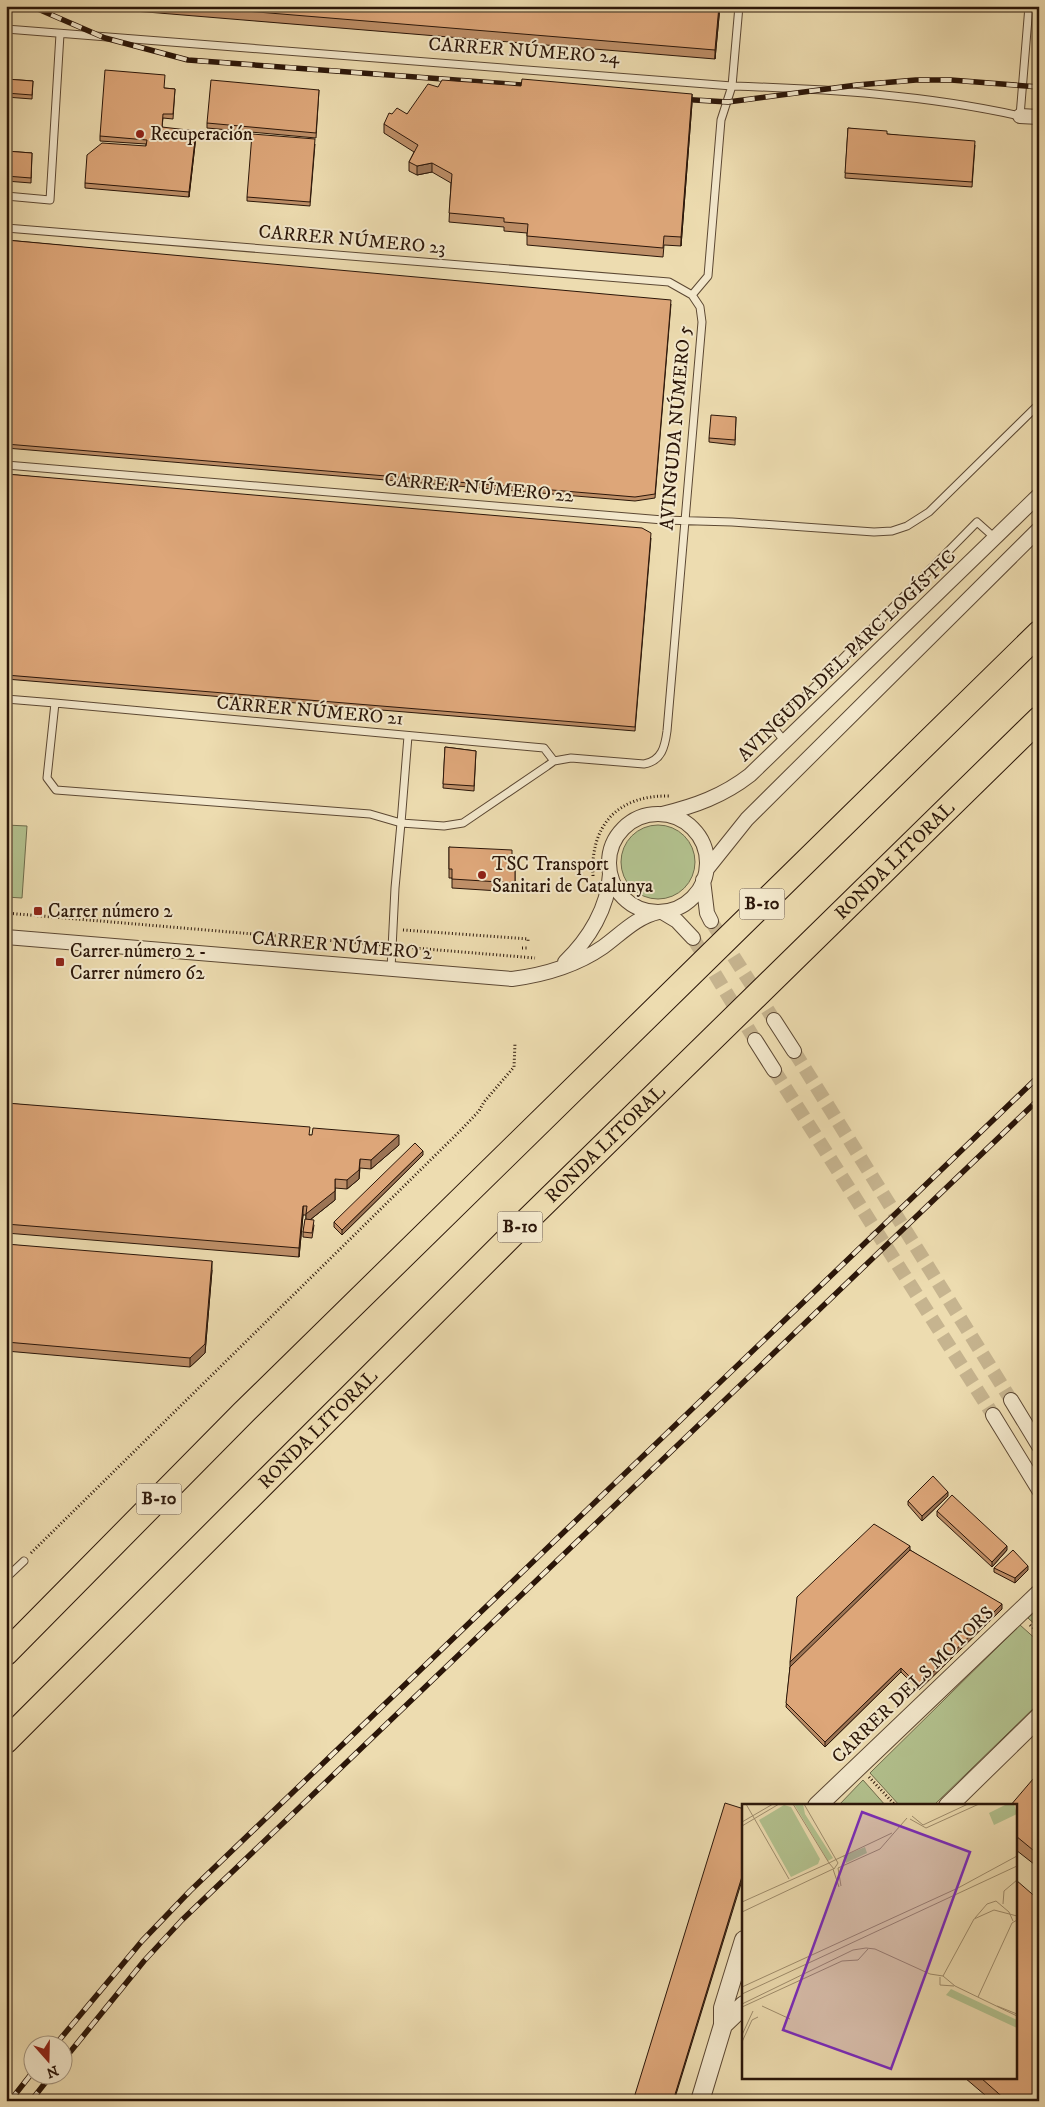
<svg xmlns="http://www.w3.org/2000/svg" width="1045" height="2107" font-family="'IM FELL DW Pica',serif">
<rect width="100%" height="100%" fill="#eddcb0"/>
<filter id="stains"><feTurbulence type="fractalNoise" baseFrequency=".004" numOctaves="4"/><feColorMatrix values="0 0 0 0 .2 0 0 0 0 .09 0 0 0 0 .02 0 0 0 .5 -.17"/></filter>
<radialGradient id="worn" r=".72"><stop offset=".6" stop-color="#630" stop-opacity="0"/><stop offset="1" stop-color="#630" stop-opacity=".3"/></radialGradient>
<path fill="#b3c28f" stroke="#6f6c4c" d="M6,825L27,826L22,898L6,897Z
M621 862a37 37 0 1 1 74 0a37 37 0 1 1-74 0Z
M1039,1608V1628L1028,1618Z
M1020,1625L1039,1642V1703L933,1806H900L870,1773Z
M863,1780L886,1806H838Z"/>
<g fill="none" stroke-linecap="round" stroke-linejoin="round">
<path stroke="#c6b48f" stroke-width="14" stroke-dasharray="14 7" stroke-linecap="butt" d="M711,921L774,1020
M693,938L755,1040
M794,1051L1011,1400
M774,1070L993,1415"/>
<g stroke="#5c4833" stroke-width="9">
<path id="service" d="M6,29L732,86C829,89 926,95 1020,116L1029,6
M6,196L50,200L60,34
M6,228L669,282L692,295
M6,465L663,520L732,522L874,532L892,531L907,526L929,512L1039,404
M6,699L55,703L47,778L56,790L370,814L401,823L408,736
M55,703L544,748L554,761
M785,742L774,728L977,522L995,538
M391,969L395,888L401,823L444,826L463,823L547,766L554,761L571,758L644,764C662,761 665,746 667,731L702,322L700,307L692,295L708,276L721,120L732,86L739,6
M6,1578L24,1561"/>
</g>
<g stroke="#5c4833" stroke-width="16">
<path id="minor" d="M1020,116L1039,117
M662,814C695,806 723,796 750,775L1039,495
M609 863a49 49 0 1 1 98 0a49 49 0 1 1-98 0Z
M707,869L747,819L1039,529
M703,880L707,913L711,921
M662,912L677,921L693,938
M6,937L512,979C543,975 577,965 603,947C621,934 636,917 659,912
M565,962C589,939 608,908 610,874
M774,1020L794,1051
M755,1040L774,1070
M1011,1400L1039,1446
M993,1415L1039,1490"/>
</g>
<g stroke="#5c4833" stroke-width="20">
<path id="tertiary" d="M817,1806L1039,1594
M948,1806L1039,1717
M723,2025L744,2005
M700,2101L723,2025V2008L744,1940"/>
</g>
<g stroke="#2b1609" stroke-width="26">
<g id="trunk">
<path d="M6,1653L243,1413L1039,633"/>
<path id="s1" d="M6,1741L511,1236L1039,719"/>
</g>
</g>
<path stroke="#2b1609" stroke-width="3" stroke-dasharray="1 2.5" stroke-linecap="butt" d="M593,876C590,825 618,795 669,796
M6,913L383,945
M403,930L528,939V941
M402,947L535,958
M522,948H528
M31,1553L461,1130L479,1111L484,1102L514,1067L515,1043
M1030,1625L1039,1633
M869,1777L896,1806"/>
<use href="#service" stroke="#f3e8cc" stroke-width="7"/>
<use href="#minor" stroke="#f3e8cc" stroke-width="14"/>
<use href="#tertiary" stroke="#f3e8cc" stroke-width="18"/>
<use href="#trunk" stroke="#eddcb0" stroke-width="24"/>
<g stroke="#2b1609" stroke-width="5.5">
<path id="rail" d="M31,6L105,38L188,60L536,86
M678,99L728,102L857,85L916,80H951L1039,87
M56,2044L142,1941L190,1891L1039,1076
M62,2062L144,1961L182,1920L1039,1099
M10,2101L32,2073
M31,2101L52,2074"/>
</g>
<use href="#rail" stroke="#f3e8cc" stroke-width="4" stroke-dasharray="11" stroke-linecap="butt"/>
</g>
<path fill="#be8f68" stroke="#2b1609" d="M74,6H720L715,59Z
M6,79L33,81L32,99L6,97Z
M438,87L692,103L681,246L664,245L663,257L527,245V233L504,231V227L449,222L451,183L432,172L417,175L409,171V162L414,152L384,133V124L392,114H407Z
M164,88L175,89L173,119L163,118L162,127L196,136L189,197L85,188V183L146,146V144L100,141V136Z
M319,90L316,138L207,128V123Z
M848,128L887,134L975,145L972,187L845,178Z
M315,144L310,206L247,201V197Z
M6,151L32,153L31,183L6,181Z
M6,240L671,304L655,498L635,501L6,448Z
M736,417L735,445L709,442V438Z
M6,474L651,538L635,731L6,679Z
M445,747L476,751L474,791L443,788Z
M449,847L515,863V892L452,888V878H449Z
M6,1103L310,1135L399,1145L371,1169L360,1168L359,1179L347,1189L335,1188V1200L310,1220L314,1225L312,1238L303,1237V1232L306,1220V1215H303L299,1257L6,1233Z
M423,1155L342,1235L334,1227V1222Z
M6,1244L212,1270L205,1353L190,1367L6,1351Z
M1039,1366V1376L1036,1373V1368Z
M948,1496L922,1521L908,1505V1501Z
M937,1511L1007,1550L992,1567L937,1516Z
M910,1550L1002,1609L919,1690L901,1672L825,1747L786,1707L790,1667Z
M994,1568L1028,1570L1015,1583L994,1572Z
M1039,1772V1868L1016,1850V1806Z
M965,2078H1016L1039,2101H992Z"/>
<path fill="#9b7455" stroke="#2b1609" d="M719,6H720L715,59V50Z
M692,94V103L681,246V237Z
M196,131V136L189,197V192Z
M432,163V172L417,175V166Z
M399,1135V1145L371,1169V1160Z
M423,1151V1155L342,1235V1230Z
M360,1159L359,1179L347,1189V1180Z
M335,1179V1200L306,1223V1214Z
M303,1206V1215L299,1257V1248Z
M212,1261V1270L205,1353L190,1367V1358Z
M948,1492V1496L922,1521V1516Z
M910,1546V1555L790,1671V1662Z
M1007,1546V1550L992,1567V1562Z
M1028,1566V1570L1015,1583V1578Z
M1002,1604V1609L919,1690V1686Z
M901,1668V1672L825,1747V1742Z
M744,1870V1874L674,2101H673Z"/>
<path fill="#dda679" stroke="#2b1609" d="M185,6H719L715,50Z
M105,70L165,75L164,88L175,89L173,114H163L162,127L196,131L189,192L85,183L87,155L102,143L146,146L147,140L100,136Z
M6,79L33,81L32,95L6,93Z
M522,79L692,94L681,237L664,236L663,248L527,236L528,224L504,222V218L449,213L452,174L432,163L417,166L409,162L418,145L384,124L389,113L392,114L397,108L407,114L428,84L438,87L442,80L521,86Z
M211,80L319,90L316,133L207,123Z
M848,128L887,131V134L975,141L972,182L845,173Z
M252,134L315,139L310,202L247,197Z
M6,151L32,153L31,178L6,176Z
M6,240L671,300L655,494L635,497L6,444Z
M711,415L736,417L735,440L709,438Z
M6,474L642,528L651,533L635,727L6,675Z
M445,747L476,751L474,786L443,784Z
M449,847L512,850V863H515V883L452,879V869H449Z
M6,1103L310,1127L309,1135H312L313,1128L399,1135L371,1160L360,1159L359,1170L347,1180L335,1179V1191L306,1214L307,1206H303L299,1248L6,1224Z
M415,1143L423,1151L342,1230L334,1222Z
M305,1219L314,1220L312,1233L303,1232Z
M6,1244L212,1261L205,1344L190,1358L6,1342Z
M933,1476L948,1492L922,1516L908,1501Z
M952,1495L1007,1546L992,1562L937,1511Z
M874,1524L910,1546L790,1662L797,1597Z
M910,1550L1002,1604L919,1686L901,1668L825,1742L786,1703L790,1667Z
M1013,1550L1028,1566L1015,1578L994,1568Z
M1039,1772V1855L1016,1836V1806H1010Z
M725,1803L744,1809V1870L673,2101H633Z
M1016,1880L1039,1900V2098L1036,2101H1007L981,2078H1016Z"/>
<g fill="#8f2418" stroke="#f3e8cc" stroke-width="2">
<circle cx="140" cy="134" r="5"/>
<circle cx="482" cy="875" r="5"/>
<rect x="33" y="906" width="10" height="10" rx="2.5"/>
<rect x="55" y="957" width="10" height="10" rx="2.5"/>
</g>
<g text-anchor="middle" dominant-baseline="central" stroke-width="4" stroke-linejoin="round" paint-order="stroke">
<g fill="#f3e8cc" stroke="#675544" stroke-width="1">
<rect x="739.5" y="888.5" width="45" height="31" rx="4"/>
<rect x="497.5" y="1211.5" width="45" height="31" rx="4"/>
<rect x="136.5" y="1483.5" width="45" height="31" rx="4"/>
</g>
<g font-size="18" font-weight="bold" fill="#2b1609">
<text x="762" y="904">B-10</text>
<text x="520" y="1227">B-10</text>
<text x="159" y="1499">B-10</text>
</g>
<g font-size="19" fill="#2b1609" stroke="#f3e8cc">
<text transform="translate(524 51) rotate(4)">CARRER NÚMERO 24</text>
<text transform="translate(352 240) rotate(5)">CARRER NÚMERO 23</text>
<text transform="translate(676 428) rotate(-85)">AVINGUDA NÚMERO 5</text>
<text transform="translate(479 488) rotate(5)">CARRER NÚMERO 22</text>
<text transform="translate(847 656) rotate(-44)">AVINGUDA DEL PARC LOGÍSTIC</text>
<text transform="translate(310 711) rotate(5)">CARRER NÚMERO 21</text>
<text stroke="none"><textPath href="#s1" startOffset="1251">RONDA LITORAL</textPath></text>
<text transform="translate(342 946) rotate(5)">CARRER NÚMERO 2</text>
<text stroke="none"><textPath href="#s1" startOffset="846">RONDA LITORAL</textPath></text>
<text stroke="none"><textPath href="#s1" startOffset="441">RONDA LITORAL</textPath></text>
<text transform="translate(913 1685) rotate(-44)">CARRER DELS MOTORS</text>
</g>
<g font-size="19" fill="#2b1609" stroke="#f3e8cc" text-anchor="start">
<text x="150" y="134">Recuperación</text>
<text x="492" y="864">TSC Transport<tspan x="492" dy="22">Sanitari de Catalunya</tspan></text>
<text x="48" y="911">Carrer número 2</text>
<text x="70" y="951">Carrer número 2 -<tspan x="70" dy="22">Carrer número 62</tspan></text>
</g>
</g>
<g transform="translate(742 1804)">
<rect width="275" height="275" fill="#eddcb0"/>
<path d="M52,0H61L63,10L91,54L86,57ZM265,0H272L275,10L252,21L247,9ZM42,1L49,3L78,55L76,60L49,73L17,16ZM123,43L125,49L104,59L101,52ZM209,185L275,216V224L204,191Z" fill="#b3c28f"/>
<path fill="none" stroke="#9f8d6d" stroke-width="1" d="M4,0L47,75M51,0L87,59M62,0L96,59L92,65L87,59L93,56M170,12L181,21L226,0M168,15L184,24L237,0M0,18L31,0M0,22L37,0M93,56L150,29M96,64L138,45L165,14M96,64L99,82M91,65L97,83M0,98L87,59M261,100L262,87L275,76M0,108L91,65M233,114L245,100L254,97L267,108L271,117M201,172L232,115L252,106L275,112M201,172L213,182L275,212M198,173V181L212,182M0,183L216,84L275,52M0,190L275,62M236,193L270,119L275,116M0,200L111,146L124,144L133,145L188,170L201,172M20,202L48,215M255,202L275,210M0,203L100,157L116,156L126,145M0,231L11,207M0,238L10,216L16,213"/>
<path fill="#7b2cbf" fill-opacity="0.15" stroke="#7b2cbf" stroke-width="2.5" d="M120,8L228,48L149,265L41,226Z"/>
<rect width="275" height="275" fill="none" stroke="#2b1609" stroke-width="2.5"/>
</g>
<rect width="1045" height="2107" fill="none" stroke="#eddcb0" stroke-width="25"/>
<rect x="8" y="8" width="1030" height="2092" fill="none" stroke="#2b1609" stroke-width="2.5"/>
<rect x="12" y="12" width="1020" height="2082" fill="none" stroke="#2b1609"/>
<g transform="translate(48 2060) rotate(160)"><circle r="24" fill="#f3e8cc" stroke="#a3947e"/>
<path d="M0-4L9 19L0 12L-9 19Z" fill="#8f2418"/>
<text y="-8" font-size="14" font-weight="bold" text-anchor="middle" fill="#2b1609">N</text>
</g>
<rect width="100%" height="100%" filter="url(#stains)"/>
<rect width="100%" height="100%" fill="url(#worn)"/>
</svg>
